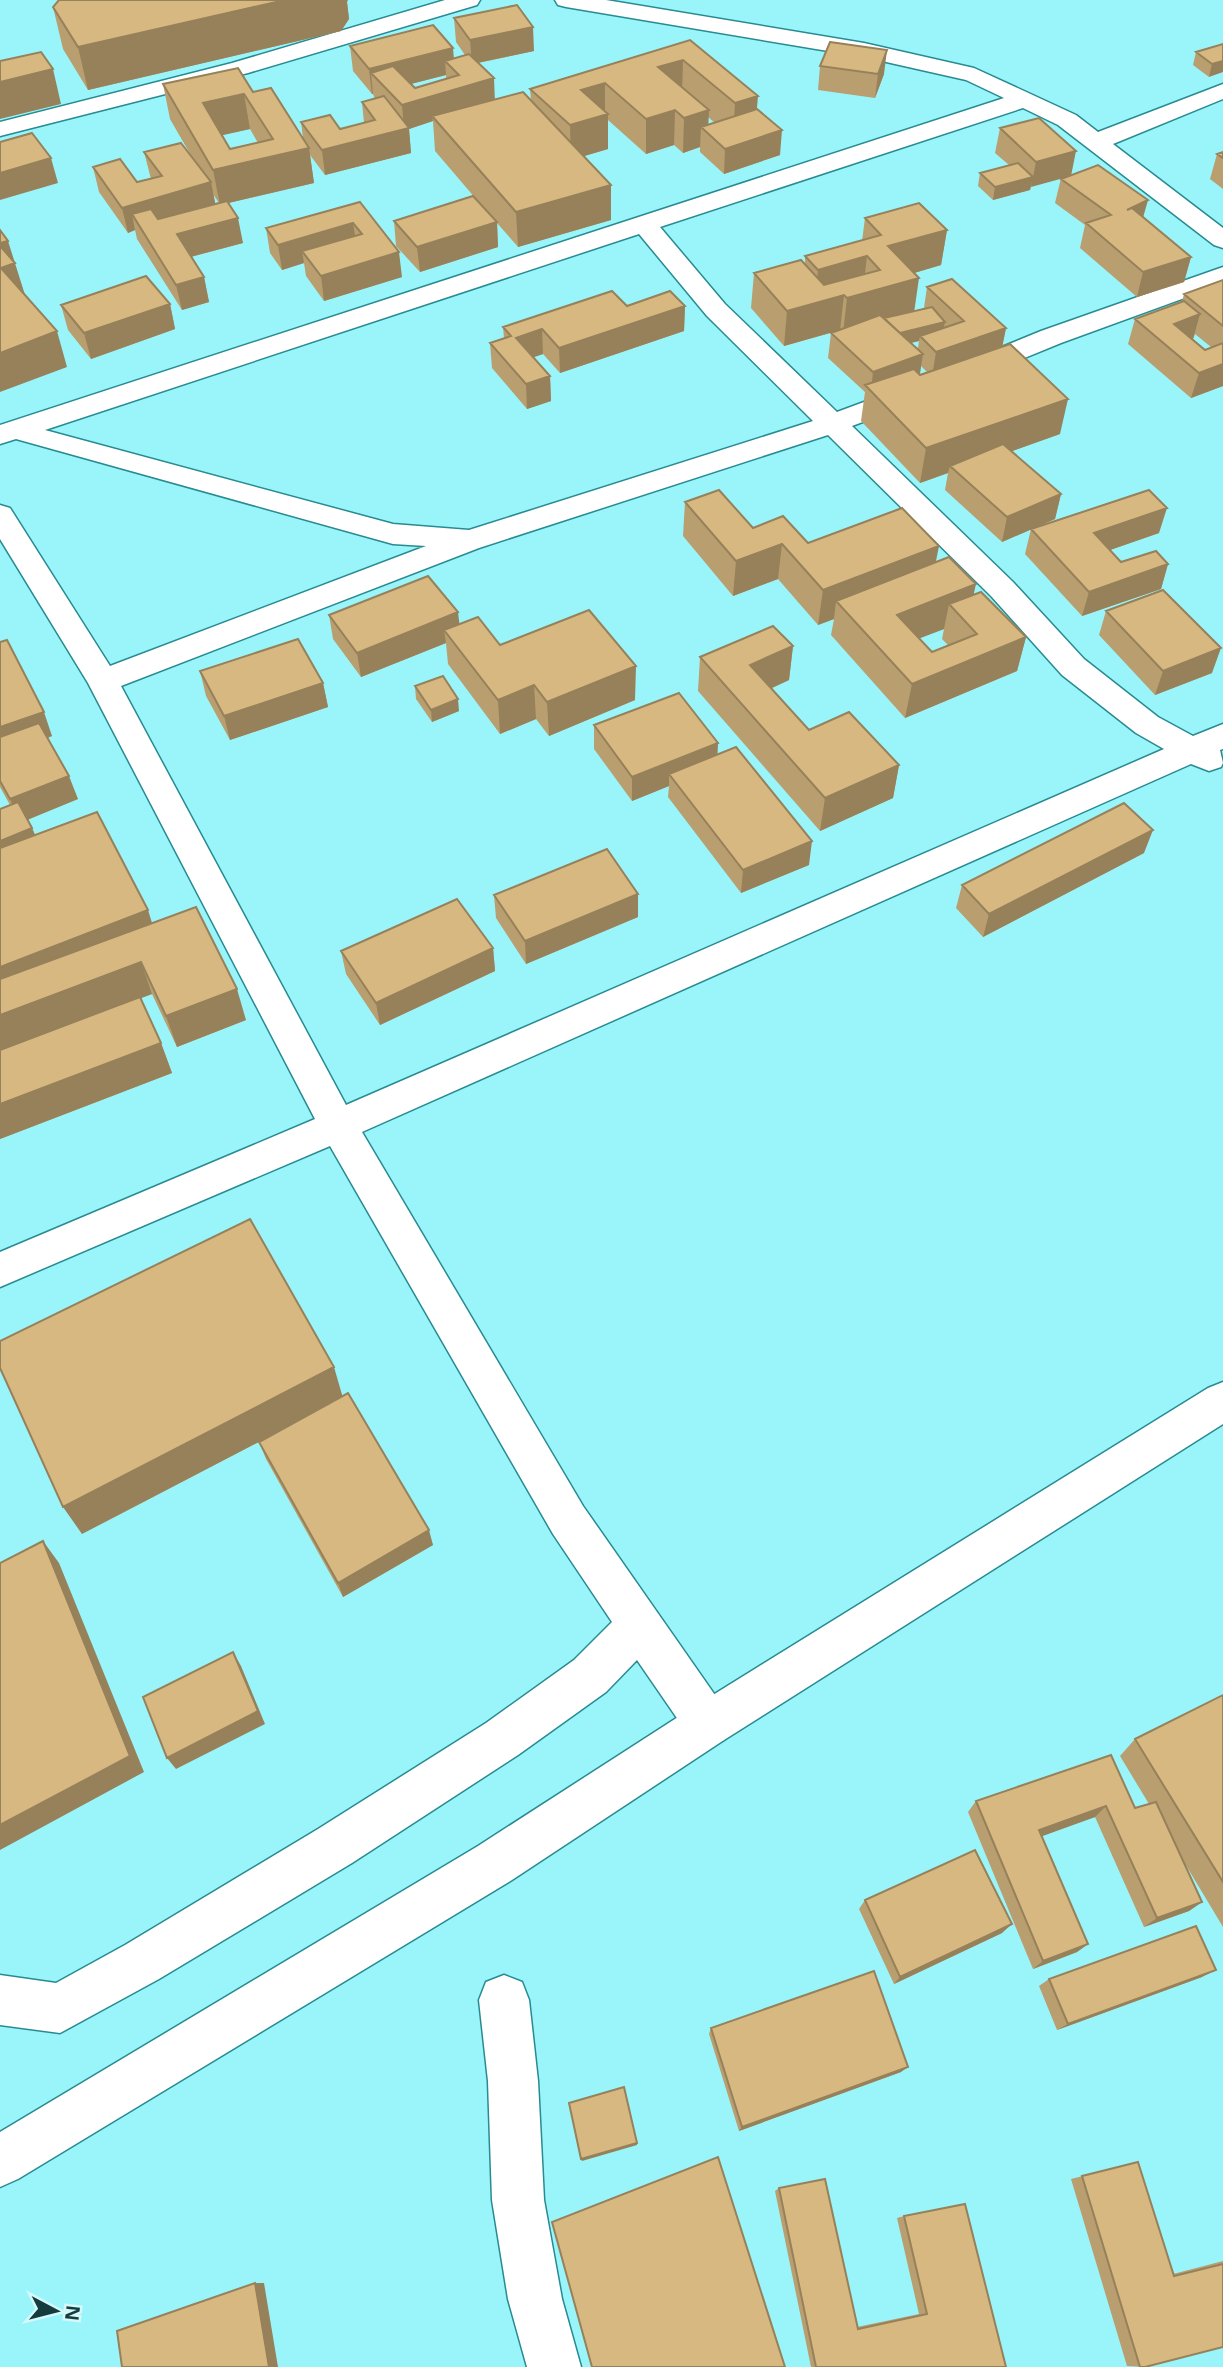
<svg xmlns="http://www.w3.org/2000/svg" width="1223" height="2367" font-family="'Open Sans',sans-serif">
<rect width="100%" height="100%" fill="#9af5fb"/>
<g fill="none" stroke-linecap="round" stroke-linejoin="round">
<g stroke="#288b91" stroke-width="3">
<path id="minor" d="M445,0H480L477,5L248,73L0,136V122L232,63Z
M555,0H606L864,43L974,68L1076,115L1098,132L1223,84V99L1113,144L1223,228V248L1214,245L1058,125L1023,108L660,227L725,304L837,412L899,389L909,386L919,389L923,395L919,401L852,426L1013,582L1084,659L1158,717L1193,736L1223,724V749L1220,750L1223,763L1221,767L1209,771L1191,764L362,1132L583,1506L724,1708L731,1724L724,1740L708,1747L692,1740L637,1660L606,1692L518,1755L352,1863L159,1979L60,2033L0,2025V1975L56,1983L125,1945L318,1829L486,1723L574,1660L612,1622L553,1534L330,1146L0,1287V1252L315,1119L88,683L0,539V505L10,508L110,666L426,546L393,544L16,439L0,444V425L1004,98L966,80L864,57L566,7L558,5ZM639,234L707,316L813,421L469,530L393,524L45,430ZM828,435L991,596L1062,675L1136,733L1164,749L346,1105L121,686L479,548Z
M1223,267V284L1061,343L978,377L968,379L958,377L954,371L958,365L1041,331Z
M504,1975L522,1982L529,2000L538,2081L544,2200L562,2299L581,2367H527L508,2299L492,2200L488,2081L479,2000L486,1982Z"/>
</g>
<g stroke="#288b91" stroke-width="3">
<path id="highway" d="M1223,1382V1424L724,1740L512,1880L18,2179L0,2187V2132L478,1846L692,1708L1208,1388Z"/>
</g>
<use href="#minor" fill="#fff" fill-rule="evenodd"/>
<use href="#highway" fill="#fff" fill-rule="evenodd"/>
</g>
<path fill="#b99e6f" fill-rule="evenodd" d="M347,2L349,19L341,31L88,90L63,49L53,7Z
M454,18L534,51L478,63L495,99L531,100L530,89L690,40L757,109L780,155L724,174L700,152V147L683,153L674,145L646,154L608,120V149L584,156L611,185V220L518,247L497,223L498,247L420,272L396,246L394,221L488,213L435,151L433,121L409,129L411,153L325,175L310,155L314,183L228,203L243,243L191,257L204,277L209,302L182,310L137,239L135,230L128,233L99,192L93,167L137,182L151,179L144,152L193,159L170,119L163,84L253,92L303,138L301,122L340,129L364,123L362,102L375,99L373,94H372L353,71L350,46L454,59L465,55L456,42ZM446,75V79L415,88L411,84ZM708,117L715,123L708,125ZM250,129L258,143L230,149L222,135ZM213,194L219,203L215,204Z
M1223,44L1209,77L1193,65L1196,52Z
M820,66L884,74L875,98L818,90Z
M1000,128L1071,175L1143,217L1191,257L1184,282L1137,297L1080,248L1085,225L1055,203L1061,178L1031,186L1030,190L993,200L978,186L980,173L1009,165L995,153Z
M1223,152V189L1210,179L1217,154Z
M360,202L402,277L324,301L306,276L304,263L282,270L270,253L266,228Z
M865,218L947,230L941,265L914,273V311L924,308L927,287L1006,328L1002,347L1060,434L1012,451L1061,494L1055,519L1002,542L945,490L948,473L920,483L861,421L865,392L828,358L831,333L834,332L784,346L751,308L754,273L805,264V256L862,241ZM919,341L918,348L911,343ZM921,366L927,372L920,374Z
M1223,280V386L1191,398L1128,344L1135,319L1182,302L1184,294ZM1195,334L1211,347L1205,350L1193,339Z
M170,304L175,329L91,359L68,330L61,305Z
M627,306H685L684,331L560,373L543,354L533,357L550,376L551,401L527,409L492,368L490,343L504,338L503,327Z
M685,502L753,528L808,543L936,562L1026,637L1017,671L905,718L831,635L834,619L818,625L778,579L733,596L683,536ZM944,629L942,639L948,645L932,652L919,638Z
M1031,529L1159,533L1110,550L1121,562L1168,564L1161,589L1082,616L1025,554Z
M1106,611L1212,673L1155,695L1099,635Z
M329,615L459,624L500,645L635,700L549,736L536,719L500,734L448,664L446,643L361,677L333,639Z
M0,642L52,736L48,738L78,799L28,819L35,835L152,923L246,1020L177,1047L152,994L141,998L161,1043L172,1073L0,1139V809L10,805L0,787Z
M793,646L789,680L772,688L809,730L899,765L893,798L820,831L698,691L700,657Z
M200,671L323,683L328,707L230,740L206,696Z
M415,686L459,711L432,722L416,699Z
M594,725L718,754L809,865L741,893L668,797L669,786L632,801L594,749Z
M1144,853L983,937L956,908L962,885Z
M638,894V917L526,964L496,918L494,895Z
M493,948L495,971L380,1025L346,974L341,951Z
M343,1396L433,1545L343,1597L266,1459L259,1442L82,1534Z
M1223,1695V1927L1184,1862L1202,1902L1189,1911L1144,1927L1095,1817L1041,1836L1088,1944L1077,1952L1033,1969L968,1812L976,1801L1111,1755L1135,1808L1149,1804L1120,1756L1135,1739Z
M865,1900L1002,1933L894,1984L859,1909Z
M1202,1977L1057,2030L1039,1986L1049,1979Z
M711,2028L901,2072L739,2131L709,2034Z
M1138,2162L1173,2274L1223,2261V2347L1145,2367L1127,2366L1071,2179Z
M779,2188L857,2327L919,2314L897,2218L904,2216L1006,2367H811L775,2191Z"/>
<path fill="#96815a" d="M285,0H348L347,2L349,19L341,31L88,90L78,47Z
M533,27L534,51L472,64L470,40Z
M453,48L455,71L445,61L446,75L387,90L371,73L373,94H372L369,69Z
M887,50L884,74L875,98L878,74Z
M683,60L682,94L658,67Z
M1223,61V72L1209,77L1212,64Z
M53,69L61,104L0,119V82Z
M494,78L495,103L432,116L433,121L409,129L411,153L325,175L322,150L404,129L402,105Z
M605,83V115L608,114V149L571,160L570,125L581,90Z
M244,94L250,129L210,138L203,103Z
M758,96L755,131L733,138L735,103Z
M675,110L674,145L646,154V119Z
M709,110L708,133L701,127L700,147L683,153L684,118Z
M782,130L780,155L724,174L725,149Z
M309,148L314,183L220,205L213,170Z
M1076,151L1071,176L1031,187L1036,162Z
M51,158L58,183L0,200V173Z
M1033,177L1030,190L993,200L995,187Z
M211,182L216,207L141,229L132,214L135,230L128,233L122,208Z
M611,185V220L518,247L516,212Z
M1148,200L1141,225L1127,210Z
M238,218L243,243L182,259L177,234Z
M497,222L498,247L420,272L417,247Z
M353,223L357,248L302,251L304,263L282,270L278,245Z
M947,230L941,265L884,282L888,246Z
M8,241L26,298L0,271V243Z
M399,252L402,277L324,301L321,276Z
M867,256L863,291L844,295L840,330L784,346L787,311L815,303L818,270Z
M1191,257L1184,282L1137,297L1143,272Z
M204,277L209,302L182,310L176,285Z
M919,278L914,313L843,334L847,298Z
M170,304L175,329L91,359L84,333Z
M685,306L684,331L560,373L559,348Z
M1200,314L1193,339L1174,324Z
M945,322L942,335L920,336L919,341L889,348L891,335Z
M1006,328L1001,353L932,377L936,352Z
M542,329L543,354L517,363L516,338Z
M57,331L67,367L0,392V353Z
M923,354L919,379L871,391L873,372Z
M1223,364V386L1191,398L1199,373Z
M550,376L551,401L527,409L526,384Z
M1068,399L1060,434L956,471L950,466L948,473L920,483L926,448Z
M1061,494L1055,519L1002,542L1007,517Z
M1167,508L1159,533L1087,558L1094,533Z
M782,544L778,579L733,596L736,561Z
M939,546L932,581L836,601L834,619L818,625L823,590Z
M1168,564L1161,589L1082,616L1089,592Z
M976,584L968,619L949,604L944,629L892,649L897,615Z
M458,612L461,637L444,630L446,643L361,677L357,653Z
M1026,637L1017,671L905,718L912,684Z
M793,646L789,680L748,699L750,665Z
M1221,648L1212,673L1155,695L1163,671Z
M636,666L635,700L549,736L547,702Z
M323,683L328,707L230,740L224,716Z
M534,685L536,719L500,734L498,700Z
M458,699L459,711L432,722L431,710Z
M44,712L52,736L0,754V727Z
M718,743L717,767L669,774V786L632,801V777Z
M899,765L893,798L820,831L825,798Z
M69,776L78,799L20,823L10,799Z
M32,828L42,851L0,868V841Z
M1153,830L1144,853L983,937L989,914Z
M812,841L809,865L741,893L743,870Z
M638,894V917L526,964L525,941Z
M148,910L158,942L0,1004V967Z
M493,948L495,971L380,1025L376,1003Z
M141,962L152,994L0,1051V1015Z
M237,989L246,1020L177,1047L166,1016Z
M161,1043L172,1073L0,1139V1104Z
M334,1367L343,1398L82,1534L63,1507Z
M429,1530L433,1545L343,1597L338,1583Z
M43,1541L59,1563L144,1772L0,1850V1825Z
M233,1652L241,1666L265,1724L176,1769L167,1758Z
M1106,1806L1095,1817L1029,1841L1039,1830Z
M1202,1902L1189,1911L1144,1927L1157,1918Z
M1012,1924L1002,1933L894,1984L900,1977Z
M1088,1944L1077,1952L1033,1969L1043,1961Z
M1216,1970L1202,1977L1057,2030L1068,2024Z
M908,2067L901,2072L739,2131L742,2127Z
M637,2143V2145L582,2161L581,2159Z
M255,2283H264L278,2367H269Z"/>
<path fill="#d7b881" stroke="#96815a" stroke-width="2" fill-rule="evenodd" d="M59,0H285L78,47L53,7Z
M517,5L533,27L470,40L454,18Z
M433,25L453,48L369,69L350,46Z
M690,40L758,96L735,103L683,60L658,67L709,110L684,118L675,110L646,119L605,83L581,90L608,114L570,125L530,89Z
M830,42L887,50L878,74L820,66Z
M1223,44V61L1212,64L1196,52Z
M41,52L53,69L0,82V61Z
M469,54L494,78L402,105L371,73L393,66L415,88L459,75L445,61Z
M238,68L253,92L271,88L309,148L213,170L163,84ZM244,94L273,139L230,149L203,103Z
M523,92L611,185L516,212L432,116Z
M384,96L409,128L322,150L301,122L330,115L340,129L375,120L362,102Z
M757,109L782,130L725,149L701,127Z
M1039,118L1076,151L1036,162L1000,128Z
M32,133L51,158L0,173V142Z
M181,143L211,182L122,208L93,167L120,159L137,182L162,176L144,152Z
M1223,152V158L1217,154Z
M1018,163L1033,177L995,187L980,173Z
M1098,165L1148,200L1127,210L1132,208L1191,257L1143,272L1086,223L1111,215L1061,179Z
M473,196L497,222L417,247L394,221Z
M227,201L238,218L177,234L204,277L176,285L132,214L151,209L158,219Z
M360,202L399,252L321,276L302,251L362,234L353,223L278,245L266,228Z
M919,203L947,230L888,246L919,278L847,298L844,295L787,311L754,273L801,260L824,285L880,270L867,256L818,270L805,256L881,235L865,218Z
M0,230L8,241L0,243Z
M0,246L15,263L1,268L57,331L0,353Z
M146,276L170,304L84,333L61,305Z
M952,279L1006,328L936,352L920,336L964,321L927,287Z
M1223,280V326L1184,294Z
M612,291L627,306L670,291L685,306L559,348L542,329L516,338L550,376L526,384L490,343L511,336L503,327Z
M1184,301L1200,314L1174,324L1205,350L1223,343V364L1199,373L1135,319Z
M932,307L945,322L900,333L884,318Z
M880,315L923,354L873,372L831,333Z
M1010,344L1068,399L926,448L865,385L914,369L920,375Z
M1003,444L1061,494L1007,517L950,466Z
M719,490L753,528L783,516L808,543L902,508L939,546L823,590L782,544L736,561L685,502Z
M1149,490L1167,508L1094,533L1121,562L1156,551L1168,564L1089,592L1031,529Z
M949,557L976,584L897,615L932,652L977,634L949,604L981,592L1026,637L912,684L836,601Z
M428,576L458,612L357,653L329,615Z
M1163,590L1221,648L1163,671L1106,611Z
M589,610L636,666L547,702L534,685L498,700L444,630L478,617L500,645Z
M773,626L793,646L750,665L809,730L849,712L899,765L825,798L700,657Z
M298,639L323,683L224,716L200,671Z
M7,640L44,712L0,727V642Z
M443,676L458,699L431,710L415,686Z
M679,693L718,743L632,777L594,725Z
M39,723L69,776L10,799L0,781V737Z
M736,747L812,841L743,870L669,774Z
M18,802L32,828L0,841V809Z
M1124,803L1153,830L989,914L962,885Z
M97,812L148,910L0,967V848Z
M607,849L638,894L525,941L494,895Z
M457,899L493,948L376,1003L341,951Z
M196,907L237,989L166,1016L141,962L0,1015V979Z
M140,997L161,1043L0,1104V1050Z
M250,1219L334,1367L63,1507L0,1368V1341Z
M348,1393L429,1530L338,1583L259,1442Z
M43,1541L130,1756L0,1825V1563Z
M233,1652L258,1711L167,1758L143,1697Z
M1223,1695V1882L1135,1739Z
M1111,1755L1135,1808L1156,1802L1202,1902L1157,1918L1106,1806L1039,1830L1088,1944L1043,1961L976,1801Z
M975,1850L1012,1924L900,1977L865,1900Z
M1196,1926L1216,1970L1068,2024L1049,1979Z
M874,1971L908,2067L742,2127L711,2028Z
M624,2087L637,2143L581,2159L569,2103Z
M718,2157L785,2367H592L552,2222Z
M1138,2162L1174,2276L1223,2264V2347L1145,2367H1140L1082,2176Z
M825,2179L858,2329L927,2314L904,2216L965,2204L1006,2367H816L779,2188Z
M255,2283L269,2367H122L117,2331Z"/>
<g transform="translate(56 2311) rotate(97)" stroke="#d6f8fa" stroke-width="5" paint-order="stroke">
<path d="M0-5L12 26L0 18L-12 26Z" fill="#143c3e"/>
<text y="-10" font-size="19" font-weight="bold" text-anchor="middle" fill="#143c3e">N</text>
</g>
</svg>
